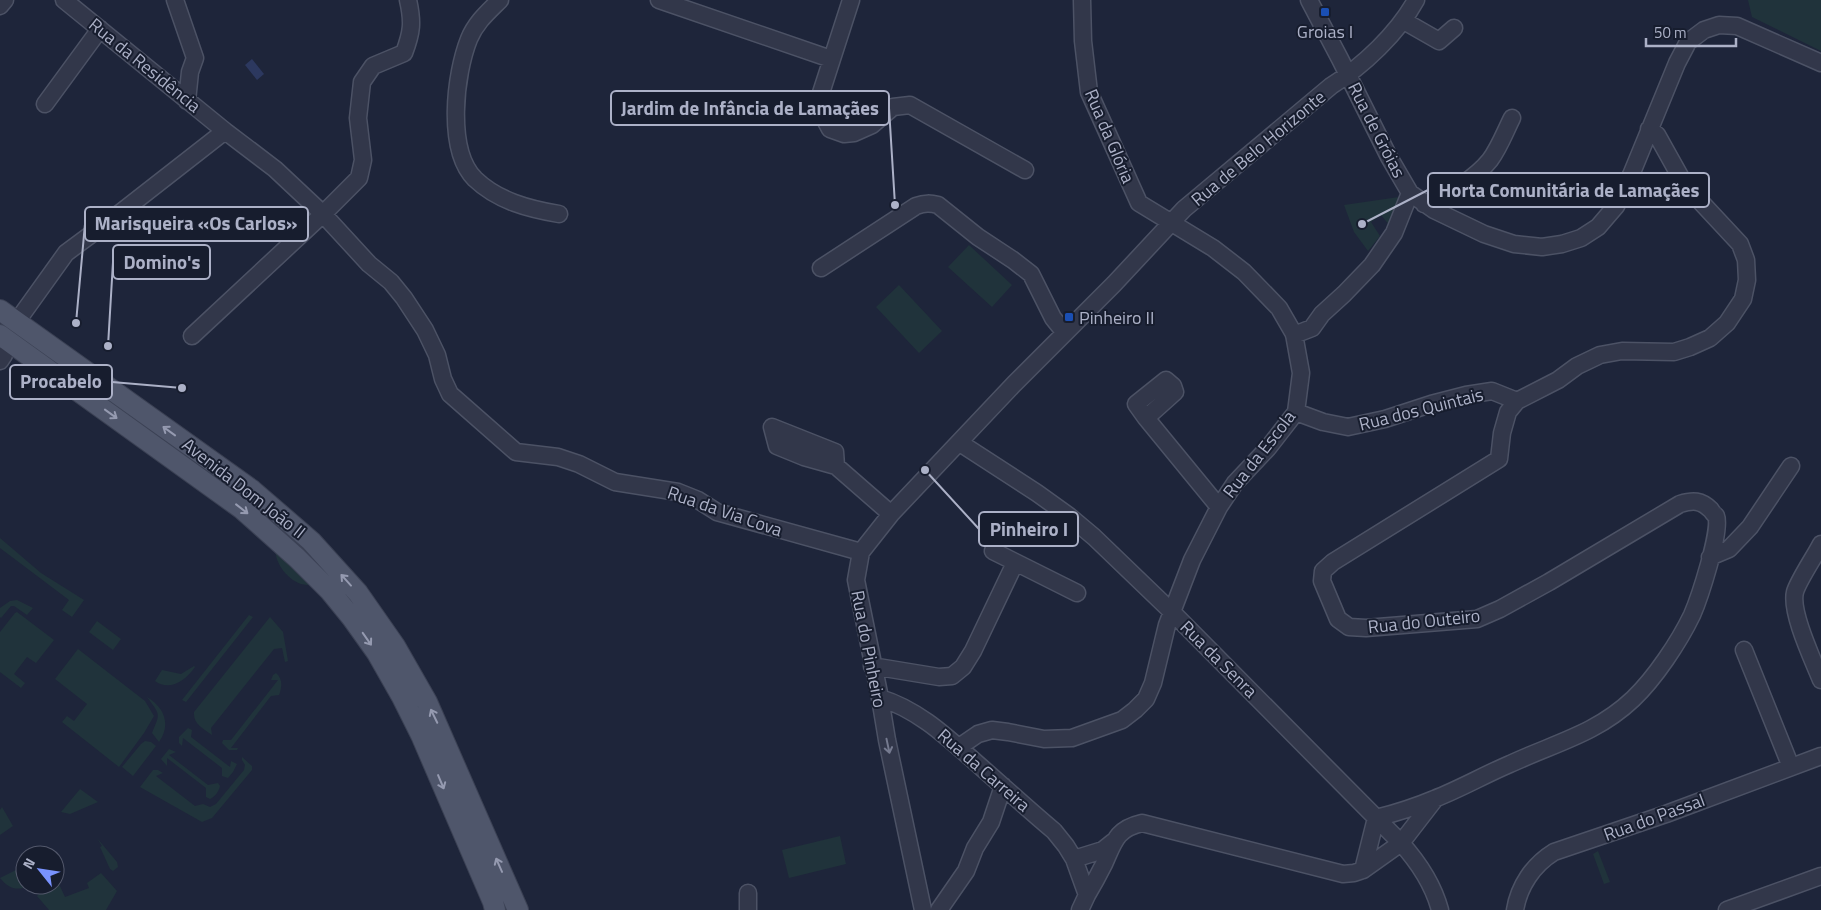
<svg xmlns="http://www.w3.org/2000/svg" width="1821" height="910" font-family="'Titillium Web',sans-serif">
<rect width="100%" height="100%" fill="#1e253a"/>
<path fill="#20333b" d="M1748,0H1821V51L1752,17Z
M1399,197L1396,212L1390,226L1381,215L1371,222L1380,236L1368,251L1354,232L1344,205Z
M969,245L1012,285L992,307L948,267Z
M899,285L942,331L919,353L876,307Z
M0,538L41,573L84,600L72,617L62,610L69,600L0,548Z
M276,547L312,584C295,590 272,564 276,547Z
M17,600L33,608L27,615L14,606H11L1,618L0,617V608L10,601Z
M17,612L54,640L36,663L27,657L14,674L25,683L21,688L0,672V632L15,613Z
M249,615L253,617L186,702L182,700Z
M270,617L283,632L288,661L285,662L282,648L274,649L211,728L212,735C203,728 193,724 194,712Z
M97,621L121,639L113,650L89,632Z
M78,649L145,701L154,716L144,733L119,767L62,722L67,716L74,721L87,704L55,679Z
M194,666L195,667C186,680 170,692 155,681L162,670L181,674Z
M276,673C283,679 282,687 279,695L271,696L231,748H238L237,750H229L222,743L223,740H231L278,680H271L273,675Z
M147,697C165,708 171,725 159,742L152,733C160,713 161,716 147,697Z
M188,728L192,730L191,737L230,767L231,761L237,764L233,772L228,778L222,776V768L183,738L182,746L179,743V737Z
M145,741L151,742L156,746L133,776L122,767L141,744Z
M169,749L176,752L169,755L208,785L218,783L220,786C219,791 215,797 210,799L206,797V788L167,758V766L161,759Z
M242,757L252,766V770L212,818L202,822L140,787L153,770H158L163,773L156,776L195,806L203,804L210,807L216,804L244,770L245,765L242,760Z
M80,789L98,802L70,814L61,812Z
M2,807L13,826L0,835V810Z
M840,836L846,864L789,878L782,850Z
M97,838L117,862L118,867L113,871L110,869L100,847L102,846Z
M1598,851L1610,882L1604,884L1593,854Z
M20,868L25,877V885L29,886C17,891 9,889 0,878Z
M101,873L117,891L106,910H49L37,896C44,888 51,886 58,882L65,897L89,888L87,883Z"/>
<path fill="#2c385f" d="M252,59L264,74L257,80L245,65Z"/>
<g fill="none" stroke-linecap="round" stroke-linejoin="round">
<g stroke="#4c5265" stroke-width="19">
<path id="minor" d="M64,0L225,131L275,169L323,214L369,264L391,282L404,298L425,330L437,355L443,379L450,394L516,452L558,457L579,464L615,482L678,492L698,500L717,512L861,552
M175,0L195,58L190,72L187,101
M500,0C488,12 476,22 469,39C455,74 446,150 475,179C498,201 529,209 559,214
M659,0L831,59
M851,0L820,96L822,114L830,129L844,134L854,133L872,125L893,107L910,105L1025,170
M1309,0L1340,59L1389,157L1410,193L1434,210L1484,234L1514,244L1542,247L1562,244L1581,238L1598,227L1616,206L1631,175L1677,63L1688,42L1704,30L1719,25L1737,26L1821,63
M0,6L5,0
M1404,21L1439,41L1454,28
M45,104L100,29
M1424,204C1448,194 1473,181 1490,160C1499,148 1505,132 1512,118
M821,268L916,206C925,203 930,203 938,205L978,237L1013,260L1031,274L1053,318L1065,333
M23,313L66,253L120,213L225,131
M1294,335L1312,328L1322,314L1344,294L1372,265L1394,233L1410,193
M192,336L323,214L359,178L363,160L358,118L362,82L373,66L404,53C412,32 413,22 408,0
M0,361L4,355
M1296,412L1323,422L1348,427L1385,419L1431,404L1466,395L1492,391L1517,401
M1146,418L1136,404L1166,380L1173,386L1175,392L1146,418L1219,507
M960,443L1037,493L1069,516L1094,537L1172,612L1401,843C1419,863 1433,884 1440,910
M836,466L835,452L772,427L777,446L804,457L836,466L891,514
M1821,544C1815,556 1798,581 1795,592C1790,612 1813,660 1821,680
M993,551L1077,593
M1710,557L1729,549L1750,527L1791,466
M1744,650L1791,767
M872,666L939,677L952,676L963,667L973,651L1015,563
M880,698C920,710 950,740 981,767C1005,788 1029,810 1054,831L1066,846L1074,859L1087,895L1080,910
M959,747L978,734L992,730L1008,732L1044,739L1072,738L1122,720L1135,710L1146,699L1153,683L1167,625L1192,560L1219,507L1235,483L1268,448L1296,412L1301,373L1294,334L1279,308L1244,272L1213,248L1139,203L1089,92L1083,41L1082,0
M1074,859L1103,850L1113,842
M1363,870L1376,818C1396,813 1415,807 1434,799C1460,789 1484,775 1510,764C1555,743 1596,734 1633,699C1655,678 1679,642 1692,615C1699,599 1722,530 1716,516C1715,515 1711,511 1711,510C1701,500 1693,500 1680,504L1549,582L1500,609L1477,619L1366,628L1349,627L1338,619L1322,581L1323,571L1333,562L1499,459L1502,433L1508,412L1517,401L1558,380L1577,366L1600,355L1622,351L1674,352L1690,347L1710,338L1727,323L1743,299L1747,280L1746,260L1740,244L1699,200L1681,178L1657,135L1649,129
M748,893V910
M1087,895C1093,885 1099,874 1104,864C1114,842 1116,829 1142,823L1343,874L1354,873L1363,870L1401,843L1435,799
M923,910L887,740L880,698L856,580L861,552L891,514L1014,384L1114,284L1184,209L1331,86C1363,66 1398,33 1416,0
M939,910L966,871L975,848L991,822L1003,786
M1515,910C1519,886 1533,865 1554,852L1666,814L1821,756
M1727,910L1821,876"/>
</g>
<g stroke="#3b4154" stroke-width="22">
<path id="major" d="M0,310L252,490L311,541L358,593L395,646L427,702L518,910
M0,335L242,509L297,558L330,591L352,618L377,653L402,697L421,735L493,902L495,910"/>
</g>
<use href="#minor" stroke="#32374a" stroke-width="16"/>
<use href="#major" stroke="#4f566b" stroke-width="20"/>
</g>
<defs><path id="oneway-shaft" d="M-6 0H5M1.5-3L5.5 0L1.5 3" fill="none" stroke-width="1.6" stroke-linecap="round" stroke-linejoin="round" transform="scale(1.25)"/></defs>
<g stroke="#959ab0">
<use href="#oneway-shaft" transform="translate(111 414) rotate(36)"/>
<use href="#oneway-shaft" transform="translate(169 431) rotate(-144)"/>
<use href="#oneway-shaft" transform="translate(242 509) rotate(38)"/>
<use href="#oneway-shaft" transform="translate(346 580) rotate(-132)"/>
<use href="#oneway-shaft" transform="translate(367 639) rotate(55)"/>
<use href="#oneway-shaft" transform="translate(434 716) rotate(-116)"/>
<use href="#oneway-shaft" transform="translate(441 782) rotate(67)"/>
<use href="#oneway-shaft" transform="translate(499 865) rotate(-114)"/>
</g>
<use stroke="#757a8f" href="#oneway-shaft" transform="translate(888 746) rotate(78)"/>
<g fill="#1a4fb4" stroke="#171d2e" stroke-width="2">
<rect x="1320" y="7" width="10" height="10" rx="2.5"/>
<rect x="1064" y="312" width="10" height="10" rx="2.5"/>
</g>
<g text-anchor="middle" dominant-baseline="central" stroke-width="4" stroke-linejoin="round" paint-order="stroke">
<g font-size="18" fill="#acb1c7" stroke="#171d2e">
<text x="1325" y="31">Groias I</text>
<text x="1079" y="317" text-anchor="start">Pinheiro II</text>
</g>
<g font-size="18" fill="#acb1c7" stroke="#171d2e">
<text transform="translate(145 65) rotate(39)">Rua da Residência</text>
<text transform="translate(1377 130) rotate(63)">Rua de Gróias</text>
<text transform="translate(1110 136) rotate(67)">Rua da Glória</text>
<text transform="translate(1258 148) rotate(-40)">Rua de Belo Horizonte</text>
<text transform="translate(1421 409) rotate(-14)">Rua dos Quintais</text>
<text transform="translate(1259 454) rotate(-52)">Rua da Escola</text>
<text transform="translate(244 488) rotate(38)">Avenida Dom João II</text>
<text transform="translate(725 511) rotate(19)">Rua da Via Cova</text>
<text transform="translate(1424 621) rotate(-6)">Rua do Outeiro</text>
<text transform="translate(869 649) rotate(79)">Rua do Pinheiro</text>
<text transform="translate(1219 659) rotate(45)">Rua da Senra</text>
<text transform="translate(984 770) rotate(41)">Rua da Carreira</text>
<text transform="translate(1654 817) rotate(-20)">Rua do Passal</text>
</g>
</g>
<path fill="none" stroke="#acb1c7" stroke-width="2" d="M895 205L889 108M1362 224L1428 190M76 323L85 224M108 346L113 262M182 388L112 382M925 470L979 529"/>
<g fill="#acb1c7" stroke="#171d2e" stroke-width="2">
<circle cx="895" cy="205" r="5"/>
<circle cx="1362" cy="224" r="5"/>
<circle cx="76" cy="323" r="5"/>
<circle cx="108" cy="346" r="5"/>
<circle cx="182" cy="388" r="5"/>
<circle cx="925" cy="470" r="5"/>
</g>
<g fill="#171d2e" stroke="#acb1c7" stroke-width="2">
<rect x="611" y="91" width="278" height="34" rx="5"/>
<rect x="1428" y="173" width="281" height="34" rx="5"/>
<rect x="85" y="207" width="223" height="34" rx="5"/>
<rect x="113" y="245" width="97" height="34" rx="5"/>
<rect x="10" y="365" width="102" height="34" rx="5"/>
<rect x="979" y="512" width="99" height="34" rx="5"/>
</g>
<g font-size="19" text-anchor="middle" font-weight="bold" fill="#acb1c7">
<text x="750" y="115">Jardim de Infância de Lamaçães</text>
<text x="1569" y="197">Horta Comunitária de Lamaçães</text>
<text x="196" y="230">Marisqueira «Os Carlos»</text>
<text x="162" y="269">Domino's</text>
<text x="61" y="388">Procabelo</text>
<text x="1029" y="536">Pinheiro I</text>
</g>
<g transform="translate(40 870) rotate(300)"><circle r="24" fill="#171d2e" stroke="#53586b"/>
<path d="M0-4L9 19L0 12L-9 19Z" fill="#7993ff"/>
<text y="-8" font-size="14" font-weight="bold" text-anchor="middle" fill="#acb1c7">N</text>
</g>
<path d="M1646 38v8h90v-8" fill="none" stroke="#acb1c7" stroke-width="2.5"/>
<text x="1654" y="38" font-size="15" fill="#acb1c7" stroke="#171d2e" stroke-width="4" paint-order="stroke">50 m</text>
</svg>
